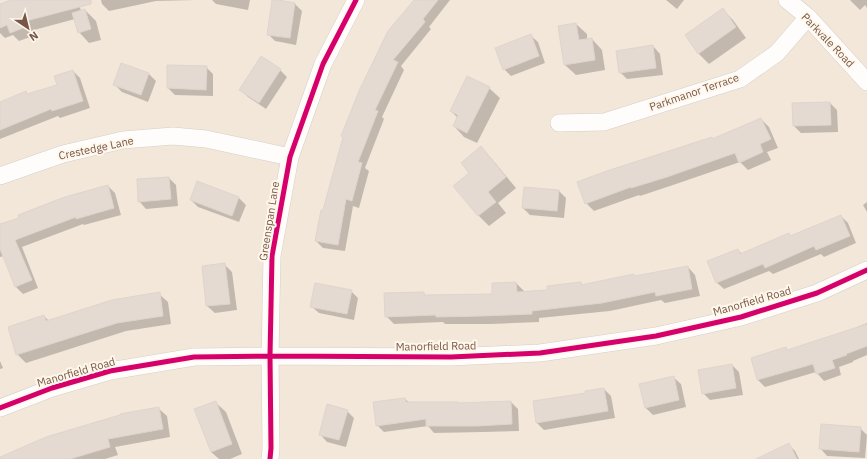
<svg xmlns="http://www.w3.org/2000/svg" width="867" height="459" font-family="'IBM Plex Sans',sans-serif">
<rect width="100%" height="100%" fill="#f7f2ea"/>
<path fill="#f3e7da" d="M0,0H867V459H0Z"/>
<path fill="#0003" d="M14,0H78L81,11L85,10L96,21L101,40L89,43L79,32L75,19L34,30L36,35L19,41L13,35L5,38L0,33V5Z
M101,0H196L156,1L109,11L102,4Z
M212,0H250L248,10L216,4Z
M273,0L295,4L302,11L296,45L275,41L268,34Z
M415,0H450L429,27L431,29L401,66L404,70L382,117L384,119L365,168L369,171L359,208L353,206L345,251L323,248L316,241L324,211Z
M666,0H684L677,9Z
M850,0H867V8L865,5L860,10Z
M723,10L733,20L746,38L709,64L698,53Z
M576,24L587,34V40L592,39L602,50L605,70L576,75L565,65L559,27Z
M530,35L538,42L545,63L511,76L504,69Z
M653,46L660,54L663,75L627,79L620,72Z
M168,66L206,67L213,74V96L175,95L168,88Z
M280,70L287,77L266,109L248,97L241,90Z
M73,71L80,78L90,108L60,118L58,116L0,139V103L26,92L28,95L58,86Z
M149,74L156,81L148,102L122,92L115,85Z
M489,88L500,98L477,143L464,137L454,126L458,118L451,111Z
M830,103L837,110L838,132L801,133L794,126L793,104Z
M761,119L769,127L778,148L767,152L771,160L748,170L740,162L676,184L640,196L639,195L594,211L586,203L711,138L713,140Z
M481,148L491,158L516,188L498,203L506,213L489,226L479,216L454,186L471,173Z
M169,178L176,185L178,206L146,209L139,201Z
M108,186L115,193L121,215L84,225L83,224L22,247L38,288L23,294L16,287L4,256L0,257V226L20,219Z
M559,191L566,198L564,218L530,215L523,208Z
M239,198L246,205L239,222L198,207L191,200Z
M867,202V212L863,205Z
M841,216L848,223L856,243L824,257L821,254L773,274L769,271L724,289L716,282L738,250L742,254L789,234L791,237Z
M225,265L232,272L237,310L215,313L207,306Z
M688,267L695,275L700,296L665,303L661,300L610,311L539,318V322L491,324H445L443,322L394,324L386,316L423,293L426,296L493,295L516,283L524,291V292L548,291L580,283L583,286Z
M351,291L358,298L354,320L319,313L311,306Z
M159,294L168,302L171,324L126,331L26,363L17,354L44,316L49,321Z
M867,323V355L853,361V362L839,367L841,375L824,381L816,372L765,387L758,380L752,359L786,348L789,351L857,328V327Z
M0,361L3,368L0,369Z
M732,365L739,372L743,395L710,400L703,393Z
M673,377L681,384L686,407L653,415L646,408L641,384Z
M604,389L611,396L615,418L544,430L537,423Z
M405,399L410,403H458L459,404L511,402L518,409L519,431L484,432L434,433L428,426L384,432L377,425Z
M215,402L226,412L242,454L230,459H219L211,452Z
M158,408L167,416L170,437L115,447L118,455L105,459H3Z
M347,411L354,418L346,447L327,442L320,434Z
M860,428L867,435L865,458L827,456L820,448Z
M788,444L795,451L799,459H758Z"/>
<path fill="#e4dad1" stroke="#e0d4cc" d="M11,0H91V4L26,21L28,26L10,33L7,25L0,28V4Z
M272,0H279L295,3L290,38L267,35Z
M414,0H438L423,19L425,22L393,60L398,62L375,110L378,111L358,162L362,163L352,201L346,199L338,245L315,241L321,210H323L343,137L341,136L359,91L388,31Z
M723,8L736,27L698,54L685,35Z
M85,9L91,29L78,33L72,13Z
M576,23L579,40L592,38L595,60L564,65L558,26Z
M531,34L539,56L503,70L495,48Z
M653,45L656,68L619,73L616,51Z
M261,56L281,69L259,103L239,90Z
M121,63L149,73L141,95L113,85Z
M167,65L207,66L206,90L167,88Z
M73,70L83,101L52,111L51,109L0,130V102L26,91L27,94L57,85L54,76Z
M467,76L490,87L467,133L453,126L458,115L450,111Z
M830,102L831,125L793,126L792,103Z
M761,118L771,139L760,144L763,152L739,163L735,153L667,177L631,188V187L585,204L577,182L607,171L712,137V139Z
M481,146L506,177L488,192L496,202L478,216L453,186L469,173L461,163Z
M169,177L171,199L138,202L137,179Z
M197,181L239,197L232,216L190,200Z
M108,185L114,208L76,219V217L15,240L32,280L15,287L0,249V224L19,218L18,215L65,197Z
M524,187L559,190L557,211L522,208Z
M841,215L850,236L816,250L814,246L765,268L763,264L716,283L707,261L738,249L740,254L789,233L790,236Z
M225,263L230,304L206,306L202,266Z
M688,266L692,289L656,296L655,292L602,303L532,311V314L482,316L436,317V315L385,317L384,293L424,292V295L492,294V283L516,282L517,292L547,290V286L581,282V285L634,274L635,276Z
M315,283L352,290L347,314L310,307Z
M160,292L163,316L117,323L16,355L8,327L44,315L46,321L112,300Z
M867,324V346L846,354L847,355L832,360L835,368L816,374L813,364L757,380L751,358L786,347L787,350Z
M732,364L736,388L702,394L698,370Z
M674,376L679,400L645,408L639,384Z
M604,388L608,411L536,423L533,401L586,393L585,391Z
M405,398L406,402H458V403L511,401L512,424L477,426H426V419L376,426L373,402Z
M216,401L232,444L211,452L194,409Z
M327,404L348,410L339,440L319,435Z
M159,407L163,429L108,439L110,447L70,459H0V457L46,437L120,415V414Z
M821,424L861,427L859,452L819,449Z
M789,443L797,459H756Z"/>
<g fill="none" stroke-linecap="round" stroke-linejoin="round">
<g stroke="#d6cec6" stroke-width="18">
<path id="street" d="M787,0L808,17L867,82
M559,123L604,122L740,79L777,53L808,17
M0,176L63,154L123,140L173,136L206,139L290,157
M0,408L52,388L110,371L194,357L270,356L451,357L540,353L656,336L741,317L817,293L867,270
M270,459L271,448L270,356L272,256L290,157L323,64L356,0"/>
</g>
<use href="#street" stroke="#fefdfc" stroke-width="17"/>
<g stroke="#fff7eb" stroke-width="8">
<path id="cycleway" d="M0,408L52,388L110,371L194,357L270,356L451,357L540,353L656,336L741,317L817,293L867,270
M270,459L271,448L270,356L272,256L290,157L323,64L356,0"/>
</g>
<use href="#cycleway" stroke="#d6006c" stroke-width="5"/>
</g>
<g text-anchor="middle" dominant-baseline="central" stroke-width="4" stroke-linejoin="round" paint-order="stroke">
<g font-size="11" fill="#775848" stroke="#fff7eb">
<text transform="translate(828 40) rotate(46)">Parkvale Road</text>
<text transform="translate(694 92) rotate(-19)">Parkmanor Terrace</text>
<text transform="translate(96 148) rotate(-12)">Crestedge Lane</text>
<text transform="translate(269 221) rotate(-81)">Greenspan Lane</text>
<text transform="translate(752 301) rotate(-16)">Manorfield Road</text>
<text transform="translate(436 346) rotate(-1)">Manorfield Road</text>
<text transform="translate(76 372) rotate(-16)">Manorfield Road</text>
</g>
</g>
<g transform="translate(28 28) rotate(145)" stroke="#fff7eb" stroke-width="3" paint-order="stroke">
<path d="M0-3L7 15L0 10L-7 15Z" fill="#775848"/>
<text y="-6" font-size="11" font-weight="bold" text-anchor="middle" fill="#775848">N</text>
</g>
</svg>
